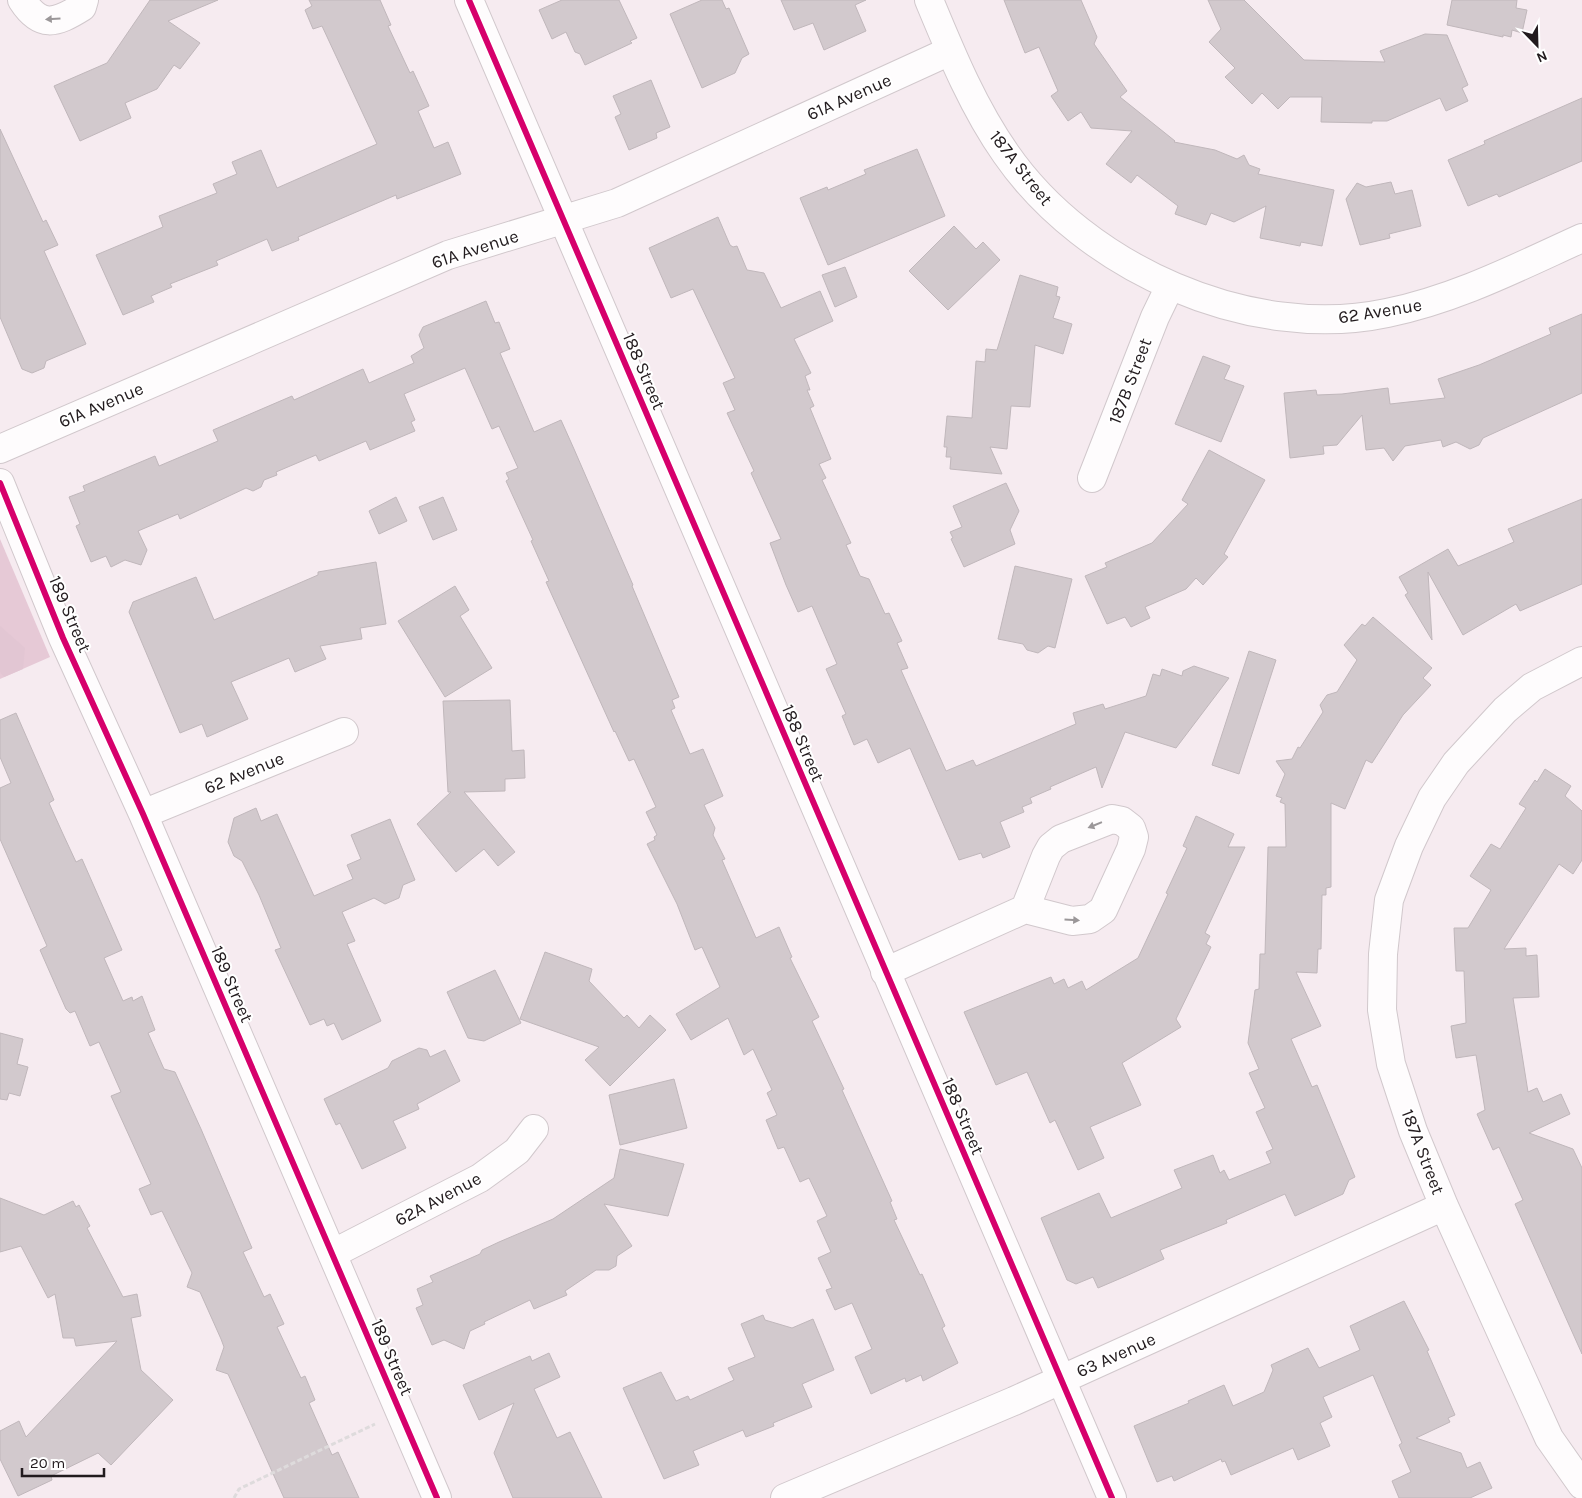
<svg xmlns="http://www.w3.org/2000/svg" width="1582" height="1498" font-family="Karla,sans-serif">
<rect width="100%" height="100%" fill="#f6ebf0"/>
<path fill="#e6c9d6" d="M0,539L50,657L0,679Z"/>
<path fill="#e2c6d3" d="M0,626L25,648L23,669L4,677L0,672Z"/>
<path fill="#d2c9cd" stroke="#c0b7bb" d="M150,0H218L168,21L200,43L180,69L174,65L157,89L125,103L131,118L80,141L54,86L107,63Z
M309,0H380L391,25L388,26L410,73L413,71L429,106L418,111L434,148L448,142L461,174L397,199L396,195L298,237L299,240L272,251L267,239L216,261L218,265L170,284L172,287L151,296L154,302L123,315L96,255L163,227L159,216L217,193L213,184L237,174L232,162L261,150L277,188L377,144L322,26L313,29L305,10L312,6Z
M562,0H619L637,38L630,41L632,43L585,65L580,54L575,52L566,32L552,39L539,10Z
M702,0H722L726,9L729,8L749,54L742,58L735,73L702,88L670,14Z
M781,0H866L855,5L866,31L824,50L813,23L794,30Z
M1004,0H1081L1097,37L1094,44L1127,91L1120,97L1175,141L1174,142L1215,150L1237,159L1244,155L1249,165L1260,169L1258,174L1334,190L1322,246L1301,242L1300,246L1260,238L1266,206L1234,222L1211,213L1206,225L1175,214L1178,206L1137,175L1131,183L1106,164L1132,131L1091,128L1081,112L1068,121L1051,96L1058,91L1039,47L1025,53Z
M1208,0H1244L1304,60L1385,62L1380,51L1425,34L1447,35L1468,85L1462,88L1468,101L1446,111L1440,98L1387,121H1372V123L1321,122L1322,97H1290L1278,109L1262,93L1252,104L1225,77L1235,68L1209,42L1221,29Z
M1452,0H1517L1516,8L1527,10L1522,33L1512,30L1511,37L1503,35V37L1447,25Z
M651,80L670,127L656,133L657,138L629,150L615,117L621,114L613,96Z
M1582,98V161L1499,197L1497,194L1468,206L1448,160L1485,144L1484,141Z
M0,129L43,222L46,220L58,245L44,251L86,344L46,361L44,368L32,373L22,369L0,317Z
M917,149L945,216L828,265L800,198L827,187L828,190L866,174L864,170Z
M1391,182L1395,194L1412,190L1421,226L1389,234L1390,238L1360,245L1346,199L1357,183L1366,187Z
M718,217L730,245L733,247L737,246L747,270L764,273L781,308L820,291L833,321L794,339L811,373L805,376L810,390H807L814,406L810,408L831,459L819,464L826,478L822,480L851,543L846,545L860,576L869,579L885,614L889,613L902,641L897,643L908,668L901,670L946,771L973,760L976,766L1076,724L1073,713L1103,704L1105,709L1146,696L1153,674L1160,676L1162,669L1182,676L1183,671L1194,666L1229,678L1176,748L1125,732L1102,788L1096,767L1050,787L1051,789L1030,798L1032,803L1022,807L1024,812L1000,822L1010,847L983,858L981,853L959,860L910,748L878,763L867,739L854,745L842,716L846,714L826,669L837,664L812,606L798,612L786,585L770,543L781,539L751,473L754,471L727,413L735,410L723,383L735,378L693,289L671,298L649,248Z
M954,226L976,249L983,242L1000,260L948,310L909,271Z
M845,267L857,297L835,307L822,275Z
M1020,275L1058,287L1056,296L1060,297L1053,318L1072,324L1063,354L1035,345L1030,407L1011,406L1007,449L990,447L1002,474L950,469L951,457H946L947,447H944L947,416L972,418L976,361L985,362L986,349L997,350Z
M486,301L495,323L499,322L510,349L500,353L534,432L561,420L574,449L633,585L632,586L679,697L672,700L675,708L671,710L690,754L703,749L723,796L704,805L715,828L713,835L725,859L722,860L756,938L779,927L792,957L790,958L819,1017L812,1021L844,1089L842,1090L892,1201L890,1202L897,1219L894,1220L920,1275L922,1274L945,1326L942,1328L958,1363L923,1381L921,1375L906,1382L905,1378L871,1394L855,1357L872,1349L852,1303L835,1310L826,1290L832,1288L818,1258L831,1252L817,1221L827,1216L809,1178L800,1182L784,1147L778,1149L766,1120L777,1115L767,1093L772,1090L753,1049L744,1055L728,1018L691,1040L676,1014L720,987L702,947L695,950L677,904L647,844L655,840L654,837L657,835L646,812L656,807L634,759L629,761L615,731L614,732L546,582L549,581L531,541L533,540L506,481L509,479L506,473L518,468L499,426L492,429L465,368L404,394L415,420L411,422L415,431L370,450L366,441L319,461L316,455L276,472L277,475L264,480L261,487L253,491L246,488L180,519L178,514L138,531L147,550L141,565L125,560L111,567L106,556L91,562L76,526L80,524L69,497L85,491L83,486L155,456L159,466L218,441L213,430L292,396L294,400L363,369L369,383L414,363L411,356L424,348L419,335L423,327Z
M1582,314V393L1483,438L1479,445L1470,449L1456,442L1443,447L1441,440L1405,446L1393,461L1384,448L1366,450L1362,415L1337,445L1323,446L1324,454L1290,458L1284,393L1316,390L1317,395L1342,394L1388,388L1390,404L1445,398L1438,379L1479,365L1551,334L1549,328Z
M1203,356L1230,366L1224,379L1244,386L1221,442L1175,424Z
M1209,450L1265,480L1224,554L1228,557L1203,585L1196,578L1186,589L1145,607L1150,618L1131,627L1125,617L1107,624L1085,576L1107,567L1105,563L1152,543L1188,504L1182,500Z
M1006,483L1019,511L1010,530L1015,544L964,567L951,539L953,538L950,532L962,527L953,506Z
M396,497L407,521L379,534L369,511Z
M443,497L457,530L433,540L419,507Z
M1582,499V584L1520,611L1516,604L1463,635L1428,572L1432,640L1405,595L1408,593L1399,577L1448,549L1458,566L1514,542L1508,529Z
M376,562L386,624L360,628L362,639L320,646L326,659L295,672L289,658L231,682L248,719L207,737L202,724L180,733L129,612L133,602L196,577L214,620L318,575V572Z
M1015,566L1072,579L1055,648L1048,646L1038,653L1027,650L1023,644L998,639Z
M455,586L469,610L460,616L492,668L445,697L398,621Z
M1373,617L1432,668L1423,678L1431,685L1403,715L1372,763L1366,760L1345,809L1331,803V887L1326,888V895H1322L1321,949H1318L1317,973L1296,972L1321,1026L1291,1039L1312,1087L1317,1085L1355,1177L1349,1180L1343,1194L1295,1216L1285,1194L1226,1220L1227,1223L1160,1250L1164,1259L1126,1276L1098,1288L1093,1277L1076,1284L1067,1280L1041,1218L1099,1193L1111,1218L1182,1188L1174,1170L1213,1155L1220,1173L1224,1170L1229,1180L1271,1163L1266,1152L1273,1149L1256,1112L1265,1108L1249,1073L1259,1069L1248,1043L1255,990L1259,989L1260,954H1265L1268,847H1286L1285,804L1280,802L1282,798L1276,796L1285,774L1276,761L1292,759L1298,747L1300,748L1323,712L1320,705L1327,695L1337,692L1357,660L1344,645L1362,624L1365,626Z
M1249,651L1276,660L1239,774L1212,765Z
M510,700L512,751L524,750L525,778L505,779V791L464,792L515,852L498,866L484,849L456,872L417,824L451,792H448L443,701Z
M16,713L54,800L49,803L63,834L76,862L82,859L122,950L104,958L123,1001L132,997L133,1001L142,996L155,1030L148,1033L164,1069L175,1072L201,1129L252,1248L243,1252L264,1297L270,1294L284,1324L277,1327L301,1378L305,1376L315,1400L309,1403L332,1455L338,1452L359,1498H284L228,1374L216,1370L224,1347L221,1339L200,1292L187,1287L192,1273L162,1211L151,1215L139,1189L151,1184L111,1096L121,1092L99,1042L90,1046L75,1011L70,1013L66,1009L40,950L47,946L0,839V788L11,783L0,757V720Z
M1545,769L1571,786L1565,796L1582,811V860L1573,874L1559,864L1504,949L1526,948V956L1537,955L1539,997L1513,998L1528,1092L1537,1088L1543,1102L1561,1094L1570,1114L1529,1133L1573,1149L1582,1168V1354L1515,1204L1523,1200L1499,1147L1493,1150L1477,1114L1485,1110L1476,1055L1456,1058L1451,1026L1466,1023L1464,971H1456L1454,928H1468L1491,890L1470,876L1491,844L1500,849L1526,808L1519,804L1535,780L1537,782Z
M256,808L261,821L277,814L314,896L353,879L347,865L361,859L351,835L390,819L415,880L403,885L399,898L385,904L374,898L342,912L355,941L347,944L381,1021L342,1040L334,1023L327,1026L324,1019L310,1025L275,950L281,948L259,895L242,861L234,856L228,842L234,818Z
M1196,816L1234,834L1228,847H1245L1205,933L1210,936L1206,944L1211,947L1176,1019L1181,1027L1122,1063L1141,1105L1090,1127L1104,1158L1078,1170L1055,1120L1050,1123L1027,1072L996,1085L964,1012L1051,977L1054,984L1064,979L1068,988L1082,981L1086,990L1138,958L1168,894L1166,893L1187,848L1183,846Z
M545,952L592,969L589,981L624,1018L627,1015L639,1028L650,1015L666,1030L610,1086L585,1060L599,1047L520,1019Z
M495,970L521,1023L484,1041L468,1038L447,992Z
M0,1033L23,1039L17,1064L28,1067L20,1096L9,1093L7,1100L0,1099Z
M419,1048L427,1050L430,1057L445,1050L460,1081L417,1104L419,1109L393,1121L406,1148L362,1169L340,1123L336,1125L324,1099L388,1068L392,1061Z
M674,1079L687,1128L620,1145L609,1095Z
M620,1149L684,1164L668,1216L604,1204L632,1246L617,1256L616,1266L609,1270H596L565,1291L567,1295L534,1309L530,1300L484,1322L485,1324L470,1331L464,1349L444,1340L432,1345L416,1308L423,1305L417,1289L433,1282L430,1276L480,1254L482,1250L499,1242L553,1219L614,1178Z
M0,1198L44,1215L73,1201L76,1207L79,1205L90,1226L87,1228L123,1297L137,1294L141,1316L131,1318L141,1370L173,1400L111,1465L98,1453L51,1476L52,1480L18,1496L0,1459V1431L19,1421L26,1437L117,1341L76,1346L74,1338H63L55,1294L48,1298L21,1246L0,1252Z
M1404,1301L1429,1350L1427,1351L1455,1415L1448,1418L1450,1422L1416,1438L1461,1453L1467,1468L1480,1462L1492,1488L1470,1498H1399L1392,1481L1411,1472L1399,1445L1402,1443L1373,1375L1323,1397L1332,1417L1320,1423L1330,1446L1298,1460L1293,1448L1231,1475L1225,1461L1222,1462L1221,1459L1174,1481L1172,1476L1157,1482L1134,1426L1189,1403L1188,1401L1224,1385L1233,1406L1264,1392L1273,1370L1271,1365L1308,1348L1319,1368L1360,1350L1350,1326Z
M763,1315L765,1320L792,1328L813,1319L834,1370L802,1384L812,1407L773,1423L774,1426L746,1437L743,1430L693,1451L699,1465L664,1479L623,1388L661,1372L676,1401L688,1396L690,1400L734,1380L728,1368L755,1357L741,1324Z
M549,1353L560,1377L534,1389L557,1438L570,1432L602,1498H513L494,1453L514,1403L479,1420L463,1385L530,1356L532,1361Z"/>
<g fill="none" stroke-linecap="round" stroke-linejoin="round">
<g stroke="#d1c8cc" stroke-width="30">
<path id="minor" d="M22,0C40,28 55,24 82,7L84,0
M469,0L1112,1498
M929,0C951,53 973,107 1006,154C1085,268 1250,342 1387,313C1456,299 1518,267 1582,238
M0,449L448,255L617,203L950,51
M1092,478L1155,317L1170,286
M0,483L63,638L143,814L437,1498
M1582,661L1532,687L1505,710L1456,763L1432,798L1409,846L1389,900L1383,954L1382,1010L1391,1064L1413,1131L1444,1206L1549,1438L1582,1485
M143,814L344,732
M885,972L1025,909L1072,921L1090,919L1103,910L1131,849L1134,837L1131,828L1122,821L1112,819L1061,839L1051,847L1046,856L1025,909
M332,1254L480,1178L517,1151L534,1129
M785,1498L1014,1401L1444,1206"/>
</g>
<path stroke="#dedbdc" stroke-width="3" stroke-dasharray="5 2.5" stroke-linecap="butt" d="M234,1498L239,1489L375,1424"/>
<use href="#minor" stroke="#fefcfd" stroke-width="28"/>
<g stroke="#fff" stroke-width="9">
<path id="cycleway" d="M469,0L1112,1498
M0,483L63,638L143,814L437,1498"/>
</g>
<use href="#cycleway" stroke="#d6006c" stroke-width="6"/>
</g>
<defs><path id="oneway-solid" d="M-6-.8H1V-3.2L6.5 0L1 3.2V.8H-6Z" transform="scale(1.25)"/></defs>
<g fill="#9b9799">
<use href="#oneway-solid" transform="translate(53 19) rotate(176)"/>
<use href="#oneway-solid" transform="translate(1095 825) rotate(158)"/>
<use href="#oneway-solid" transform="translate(1072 920) rotate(4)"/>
</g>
<g text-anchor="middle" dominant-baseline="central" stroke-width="4" stroke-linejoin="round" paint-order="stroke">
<g font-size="18" fill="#221b1e" stroke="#fff">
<text transform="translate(849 97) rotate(-24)">61A Avenue</text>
<text transform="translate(1021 168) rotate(52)">187A Street</text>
<text transform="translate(475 249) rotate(-18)">61A Avenue</text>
<text transform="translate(1380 311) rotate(-9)">62 Avenue</text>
<text transform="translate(644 371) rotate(67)">188 Street</text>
<text transform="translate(1130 381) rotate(-69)">187B Street</text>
<text transform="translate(101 405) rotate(-23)">61A Avenue</text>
<text transform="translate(70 614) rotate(67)">189 Street</text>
<text transform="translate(803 743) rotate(67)">188 Street</text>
<text transform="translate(244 773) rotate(-22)">62 Avenue</text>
<text transform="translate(232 984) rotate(67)">189 Street</text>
<text transform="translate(963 1116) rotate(67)">188 Street</text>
<text transform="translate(1423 1152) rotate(69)">187A Street</text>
<text transform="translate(438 1199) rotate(-28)">62A Avenue</text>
<text transform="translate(1116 1355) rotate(-24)">63 Avenue</text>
<text transform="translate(392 1357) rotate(67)">189 Street</text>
</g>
</g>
<g transform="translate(1537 45) rotate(157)" stroke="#ffffff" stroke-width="4" paint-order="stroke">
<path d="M0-4L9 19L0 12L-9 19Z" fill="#221b1e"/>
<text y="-8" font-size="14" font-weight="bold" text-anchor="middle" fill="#221b1e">N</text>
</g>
<path d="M22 1468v8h82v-8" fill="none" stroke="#221b1e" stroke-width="2.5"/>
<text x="30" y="1468" font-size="15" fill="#221b1e" stroke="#ffffff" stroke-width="4" paint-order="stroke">20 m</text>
</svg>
